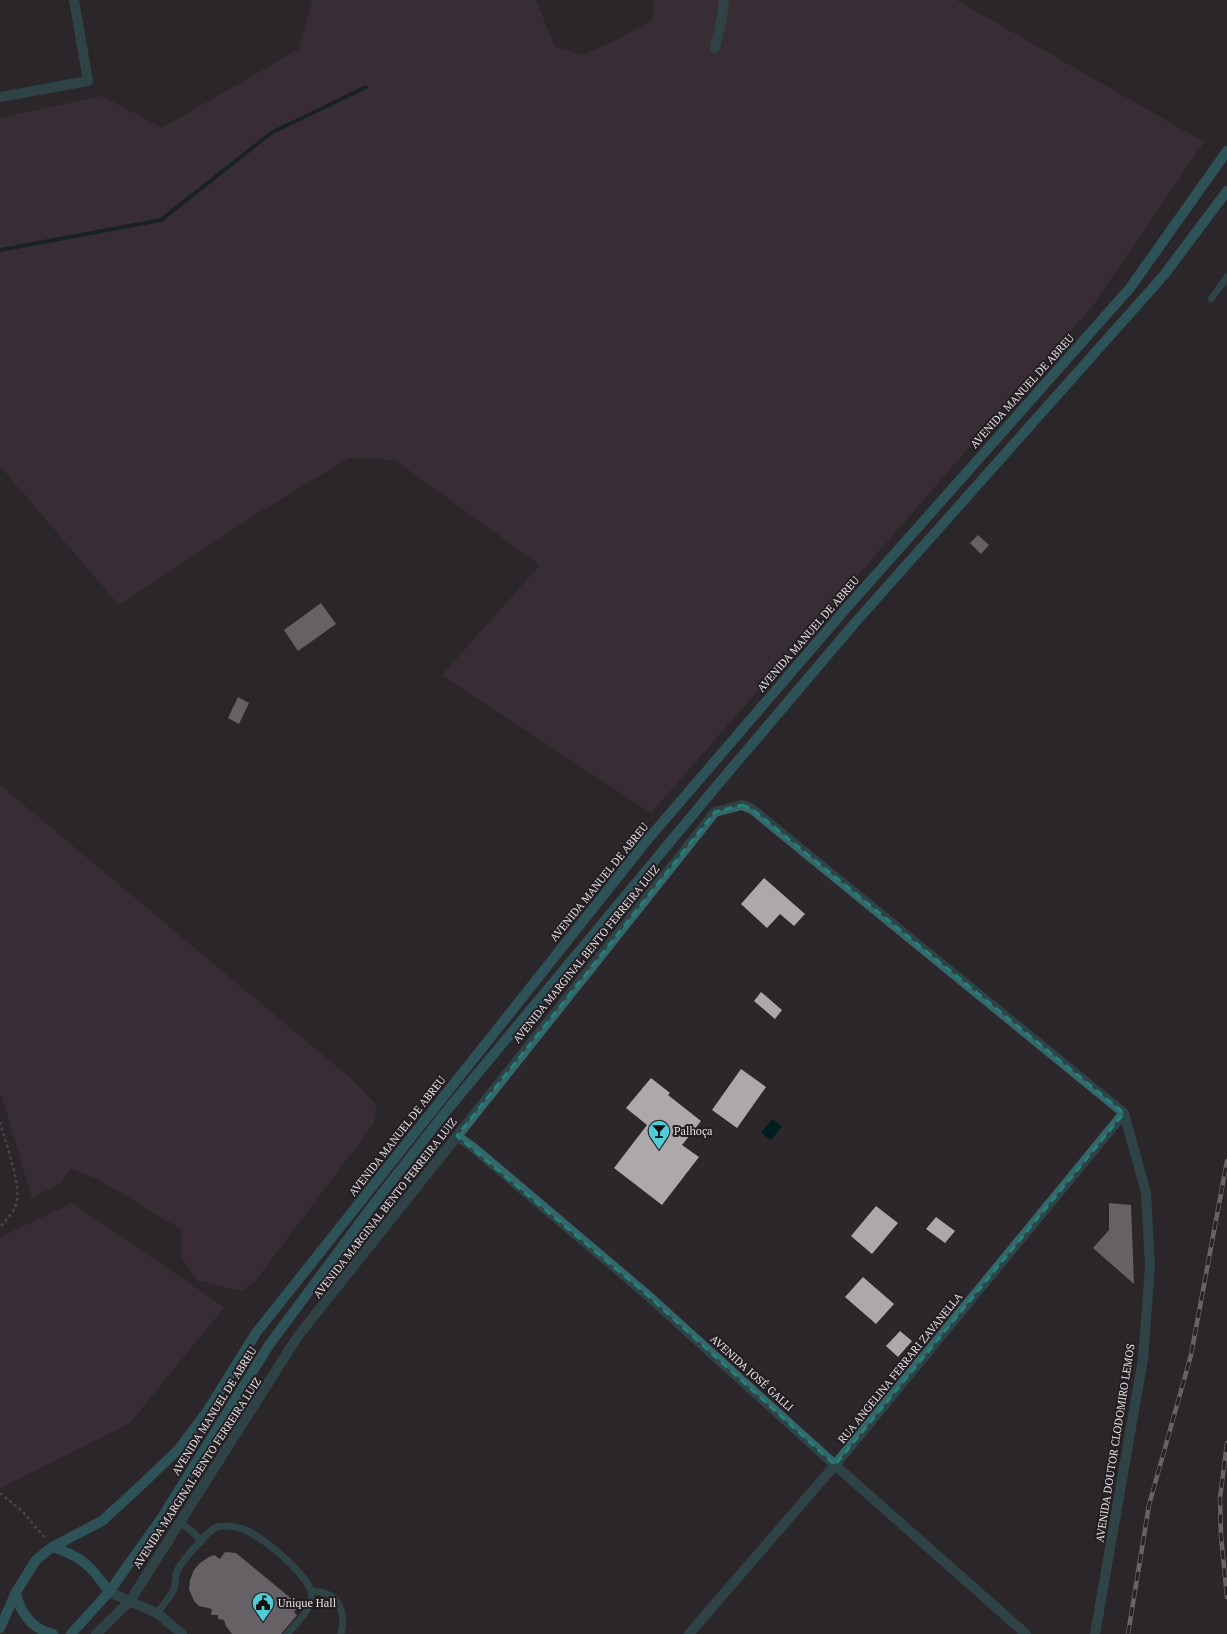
<svg xmlns="http://www.w3.org/2000/svg" width="1227" height="1634" font-family="'PT Serif',serif">
<rect width="100%" height="100%" fill="#2c272a"/>
<path fill="#4a3543" d="M312,0H536L555,47L583,55L619,39L652,20L654,0H956L1204,142L1093,305L651,813L442,675L540,565L395,460L349,458L258,513L119,605L0,466V118L102,96L162,128L299,49Z
M0,785L350,1078L376,1105L375,1122L256,1280L242,1291L197,1280L181,1257L182,1230L98,1179L71,1169L59,1184L32,1198L2,1097L0,1094Z
M72,1203L224,1307L130,1423L0,1488V1237Z"/>
<path fill="#001d20" d="M772,1119L782,1126L771,1140L761,1133Z"/>
<g fill="none" stroke-linecap="round" stroke-linejoin="round">
<path stroke="#001d20" stroke-width="4" d="M0,250L161,220L271,133L366,87"/>
</g>
<path fill="#aea8ac" d="M978,535L989,545L981,554L970,543Z
M321,603L336,624L298,651L284,630Z
M238,697L249,703L239,724L228,718Z
M764,878L805,914L794,926L780,914L767,928L741,904Z
M761,992L782,1010L775,1019L754,1001Z
M741,1069L766,1087L737,1128L712,1110Z
M651,1078L670,1093L668,1095L701,1121L682,1145L699,1157L662,1205L614,1168L647,1125L626,1108Z
M1109,1203L1131,1205L1134,1284L1093,1248L1109,1230Z
M876,1206L898,1223L872,1254L851,1236Z
M936,1217L955,1231L945,1243L926,1229Z
M863,1277L894,1304L876,1324L845,1297Z
M900,1331L912,1341L898,1357L886,1346Z
M225,1552L236,1553L299,1605L294,1612L297,1615L281,1634H232L226,1626L224,1620L218,1619V1615H211L212,1609L199,1606L194,1601L189,1589L190,1580L194,1570L200,1563L209,1557L214,1555L220,1559Z"/>
<g fill="none" stroke-linecap="round" stroke-linejoin="round">
<path stroke="#6c676a" stroke-width="2.5" stroke-dasharray="3 3" stroke-linecap="butt" d="M0,1122C5,1142 24,1190 15,1207C12,1214 5,1221 0,1227
M0,1493L23,1512L46,1539"/>
<path stroke="#34666a" stroke-width="7" d="M1211,299L1227,277
M180,1522L195,1534L201,1542
M311,1591C337,1591 347,1610 341,1634
M157,1613C162,1606 169,1599 173,1591C176,1586 175,1577 177,1571C181,1562 207,1532 215,1528C221,1525 233,1526 239,1528C257,1531 306,1573 311,1591C315,1608 296,1623 287,1634"/>
<path stroke="#34666a" stroke-width="10" d="M715,48L722,17L724,0
M0,97L88,81L74,0
M457,1136L475,1149L645,1293L835,1465L1026,1634
M109,1592L157,1613L182,1634
M96,1634L130,1601L298,1336L715,812L742,805L752,809L1124,1113
M689,1634L835,1465L1124,1113
M1095,1634L1143,1359L1150,1266L1146,1193L1124,1113"/>
<path stroke="#30888f" stroke-width="10" d="M52,1547C82,1556 92,1567 109,1592
M16,1592C19,1612 33,1630 53,1634
M0,1628L16,1592L36,1560L52,1547L102,1521L137,1489L179,1449L208,1410L256,1333L649,838L843,612L1130,288L1227,151
M71,1634L109,1592L163,1516L269,1345L376,1201L448,1109L720,782L853,625L1164,275L1227,191"/>
<g stroke="#b1adb0" stroke-width="4.5">
<path id="rail" d="M1227,1443L1220,1498L1221,1536L1227,1597
M1128,1634L1149,1505L1191,1355L1227,1161"/>
</g>
<use href="#rail" stroke="#221d21" stroke-width="3" stroke-dasharray="9" stroke-linecap="butt"/>
</g>
<path d="M0 0H1227V1634H0ZM742,805L752,809L1124,1113L835,1465L645,1293L457,1136L715,812Z" fill="#2c272a" fill-opacity=".55" fill-rule="evenodd"/>
<path fill="none" stroke="#24817a" stroke-width="3" stroke-dasharray="8 5" stroke-linejoin="round" d="M742,805L752,809L1124,1113L835,1465L645,1293L457,1136L715,812Z"/>
<defs>
<g id="bar-pin" transform="scale(1.15)"><path d="M0 17L-7.5 6A9.5 9.5 0 1 1 7.5 6Z" fill="#52ccd6" stroke="#221d21"/><path d="M-6-5H6L.8 .8V4.5H3.5V6h-7V4.5H-.8V.8Z" fill="#111"/></g>
<g id="civic-pin" transform="scale(1.15)"><path d="M0 17L-7.5 6A9.5 9.5 0 1 1 7.5 6Z" fill="#52ccd6" stroke="#221d21"/><path d="M-.6-6.5H3V-4.5H.6V-3L4-1V1h2V6H-6V1h2V-1L-.6-3ZM-1.2 2.5V6h2.4V2.5Z" fill="#111"/></g>
</defs>
<g fill-rule="evenodd">
<use href="#bar-pin" x="659" y="1131"/>
<use href="#civic-pin" x="263" y="1603"/>
</g>
<g text-anchor="middle" dominant-baseline="central" stroke-width="4" stroke-linejoin="round" paint-order="stroke">
<g font-size="11" fill="#e5e1e4" stroke="#221d21">
<text transform="translate(1022 391) rotate(-48)">AVENIDA MANUEL DE ABREU</text>
<text transform="translate(808 634) rotate(-49)">AVENIDA MANUEL DE ABREU</text>
<text transform="translate(599 882) rotate(-51)">AVENIDA MANUEL DE ABREU</text>
<text transform="translate(586 954) rotate(-51)">AVENIDA MARGINAL BENTO FERREIRA LUIZ</text>
<text transform="translate(397 1136) rotate(-52)">AVENIDA MANUEL DE ABREU</text>
<text transform="translate(385 1208) rotate(-52)">AVENIDA MARGINAL BENTO FERREIRA LUIZ</text>
<text transform="translate(900 1368) rotate(-51)">RUA ANGELINA FERRARI ZAVANELLA</text>
<text transform="translate(752 1373) rotate(42)">AVENIDA JOSÉ GALLI</text>
<text transform="translate(214 1411) rotate(-58)">AVENIDA MANUEL DE ABREU</text>
<text transform="translate(1115 1443) rotate(-81)">AVENIDA DOUTOR CLODOMIRO LEMOS</text>
<text transform="translate(197 1473) rotate(-57)">AVENIDA MARGINAL BENTO FERREIRA LUIZ</text>
</g>
<g font-size="11" fill="#e5e1e4" stroke="#221d21" text-anchor="start">
<text x="674" y="1131">Palhoça</text>
<text x="278" y="1603">Unique Hall</text>
</g>
</g>
</svg>
